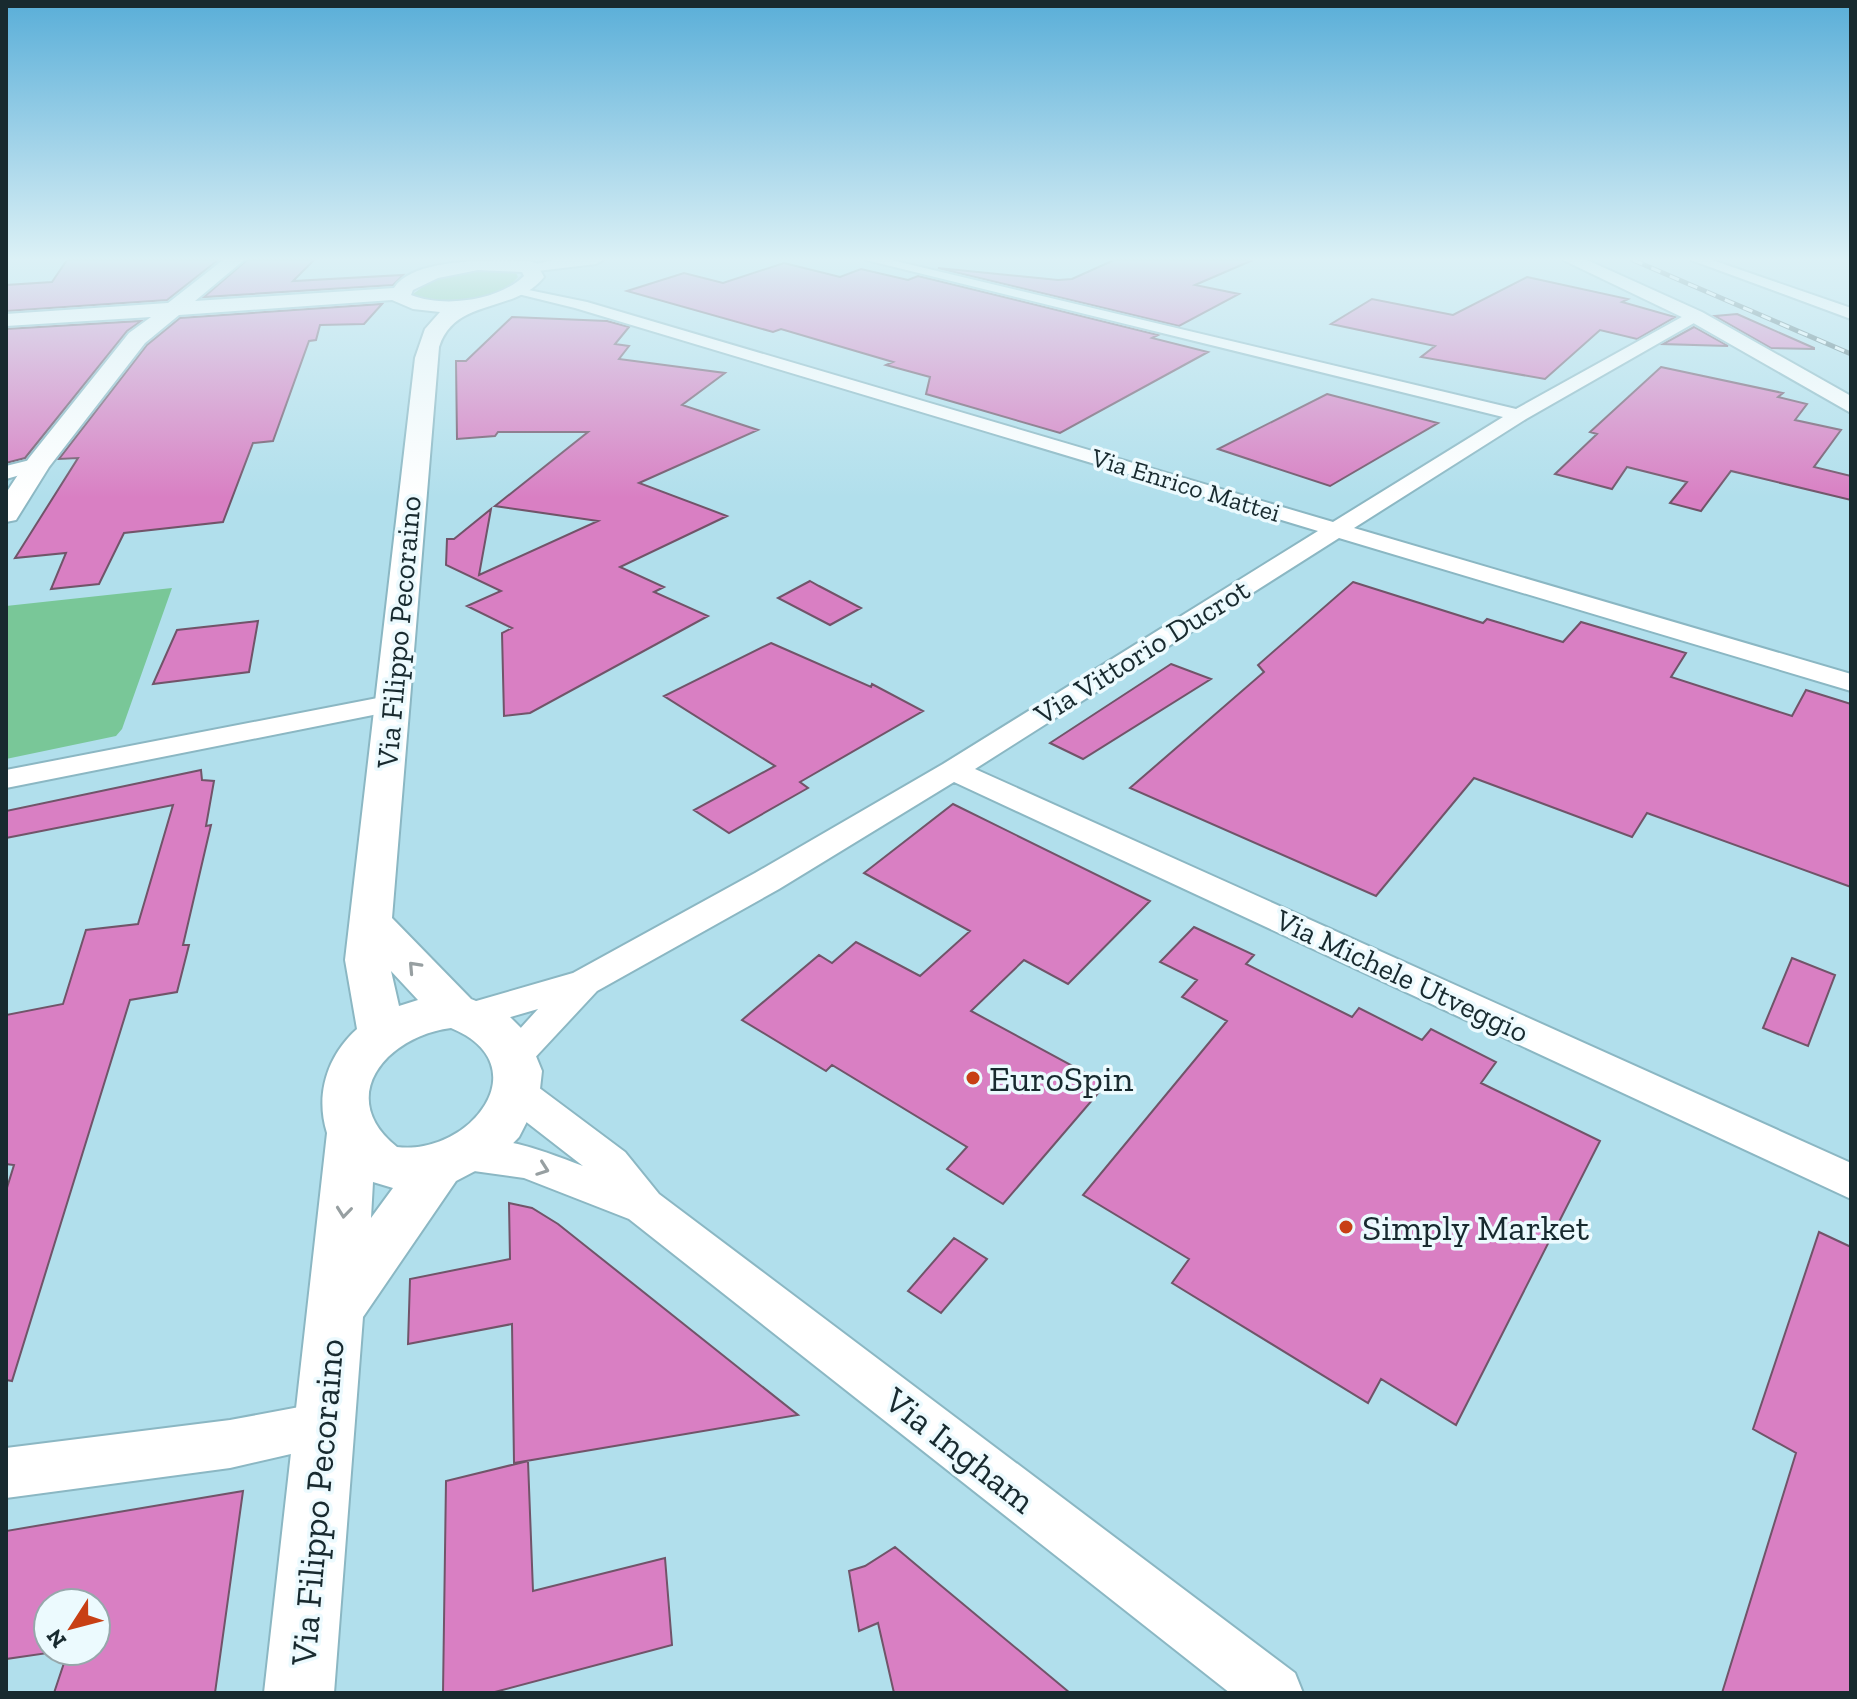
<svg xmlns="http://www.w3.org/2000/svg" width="1857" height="1699" font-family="'Zilla Slab',serif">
<rect width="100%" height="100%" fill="#b1dfec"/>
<path fill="#79c798" d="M469,269L515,271L518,277C497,303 445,306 415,298L413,294L435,278Z
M172,588L122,729L116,736L6,759V606Z"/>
<path fill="#d97fc3" stroke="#715469" stroke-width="2" d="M67,260H218L167,300L6,311V285L52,282Z
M247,260H314L293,281L403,275L393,285L204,297Z
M1114,260H1253L1195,285L1239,294L1179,326L938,268L1058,280L1072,279Z
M784,263L840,277L861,269L908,280L918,276L1158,335L1152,338L1208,352L1060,433L926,394L930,377L886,365L893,362L781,329L773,332L627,291L684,273L723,283Z
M1527,277L1628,299L1622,302L1675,317L1637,339L1600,330L1545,379L1421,357L1435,346L1331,324L1372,299L1453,315Z
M382,304L364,324L320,325L316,340L309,341L273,441L253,443L223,522L124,533L99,584L51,589L66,553L15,558L78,458L59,459L147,345L180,318Z
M1737,314L1814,348V349L1771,348L1715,316Z
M512,317L607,321L629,327L615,344L629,346L619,359L725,373L682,405L758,430L639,483L727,516L620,567L664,587L654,592L708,616L530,713L504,716L502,633L512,628L467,606L501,591L446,565L447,539H454L491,509L479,575L598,521L495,506L588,432H498L495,436L457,439L456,361H466Z
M141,321L127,331L25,458L6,463V329Z
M1694,327L1728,346L1663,344Z
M1661,367L1783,393L1778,397L1807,404L1795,420L1841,430L1814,467L1851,476V500L1731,471L1701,511L1670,503L1687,482L1627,467L1612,489L1555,474L1597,434L1590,432Z
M1327,394L1438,423L1330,486L1218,449Z
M810,581L819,586L861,608L830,625L778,598Z
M1353,582L1483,623L1487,619L1563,642L1581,622L1686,653L1671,677L1792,716L1806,690L1851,704V887L1647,813L1632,837L1474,778L1376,896L1130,788L1264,672L1258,665Z
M258,621L249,672L153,684L177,630Z
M771,643L871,687L872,684L923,711L800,782L808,788L729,833L694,810L775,766L664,696Z
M1171,664L1211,679L1083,759L1050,743Z
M201,770L202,780L214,781L206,826L211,825L183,945H189L177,992L130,1000L12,1381L6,1380V1191L14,1165L6,1164V1015L63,1004L86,930L138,924L173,805L6,838V811Z
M953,804L1150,901L1068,984L1024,960L971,1011L1106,1084L1003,1204L947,1169L967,1147L832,1065L826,1071L742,1020L819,955L832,963L856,942L920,976L970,931L864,873Z
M1194,927L1254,955L1246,964L1352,1017L1359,1008L1422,1040L1431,1029L1496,1062L1481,1083L1600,1141L1456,1425L1381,1379L1368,1403L1172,1283L1189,1259L1083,1195L1227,1021L1182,997L1197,980L1160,962Z
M1792,958L1835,975L1808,1046L1763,1028Z
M509,1203L532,1208L558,1224L798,1415L514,1463L512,1324L408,1344L410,1279L510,1259Z
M1819,1232L1851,1247V1693H1722L1796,1453L1753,1429Z
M954,1238L987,1259L941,1313L908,1291Z
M528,1461L533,1591L665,1558L672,1645L491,1693H443L446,1481Z
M243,1491L215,1693H54L68,1651H96V1603H48V1653L6,1659V1531Z
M895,1547L939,1584L1070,1693H894L878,1623L859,1631L849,1571L865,1566Z"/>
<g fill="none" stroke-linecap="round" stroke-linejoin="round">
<g stroke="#8bb7c3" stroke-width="4">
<path id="minor" d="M554,260H603L596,264L529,272L521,267Z
M866,260H891L1516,409L1689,313H1701V319L1526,419L1354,528L1851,674V691L1339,538L975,769L1851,1163V1199L954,782L779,889L597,991L529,1064L516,1068L503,1064L497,1054L538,1009L472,1028L459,1024L454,1015L459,1006L573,973L755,873L943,764L1318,531L575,308L514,293V287L587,302L1333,522L1503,417Z
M1691,260H1712L1851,308V319Z
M38,458L48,464L45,468L6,479V466Z
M393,695L403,697L407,703L403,709L6,788V770Z
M516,1077L530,1081L625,1152L659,1194L1295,1673L1303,1693H1230L629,1219L524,1178L452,1168L446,1156L452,1144C494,1130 543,1151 583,1166L502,1103L496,1092L502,1081Z
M326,1402L343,1408L350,1425L343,1442L230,1468L6,1498V1448L230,1420Z"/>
</g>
<g stroke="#8bb7c3" stroke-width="4">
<path id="tertiary" d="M223,260H244L195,301L394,288C413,257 497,260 529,261L536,263L544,277C515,314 455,297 439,347L392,918L471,999L506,1013L527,1034L542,1071L539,1098L519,1137L498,1159L456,1181L363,1317L334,1693H264L327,1133C315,1095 327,1056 357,1029L345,960L415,358L425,329L440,312L413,309L392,300L179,315L145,343L49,467L16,520L6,522V493L29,458L129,333L151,317L6,326V314L168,303ZM478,270L522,272L524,276C498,301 444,308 411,295L413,290L438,278ZM391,971L418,1000L399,1006ZM451,1028C541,1065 470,1156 397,1147C334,1097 387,1036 451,1028ZM373,1182L393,1188L371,1218Z
M1563,260H1587L1702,312L1851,396V413L1688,320Z"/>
</g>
<use href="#minor" fill="#fff" fill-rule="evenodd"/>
<use href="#tertiary" fill="#fff" fill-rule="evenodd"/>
<g stroke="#537078" stroke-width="5">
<path id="rail" d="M1633,260L1851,354"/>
</g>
<use href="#rail" stroke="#ecfafe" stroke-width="3" stroke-dasharray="10" stroke-linecap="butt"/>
</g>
<defs><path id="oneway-chevron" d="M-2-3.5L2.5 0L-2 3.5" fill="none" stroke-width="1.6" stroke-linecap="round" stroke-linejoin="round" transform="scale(2)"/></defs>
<g stroke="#979fa1">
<use href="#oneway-chevron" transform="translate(414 967) rotate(-133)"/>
<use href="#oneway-chevron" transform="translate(543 1169) rotate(20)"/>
<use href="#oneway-chevron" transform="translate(344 1212) rotate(96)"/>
</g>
<linearGradient id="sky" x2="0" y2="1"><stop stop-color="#59aed8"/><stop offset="0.52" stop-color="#dcf1f6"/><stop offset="1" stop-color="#dcf1f6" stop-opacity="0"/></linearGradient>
<rect width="1857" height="498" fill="url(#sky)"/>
<g fill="#c83f14" stroke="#ecfafe" stroke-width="3">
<circle cx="973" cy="1078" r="8"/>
<circle cx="1346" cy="1227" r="8"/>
</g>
<g text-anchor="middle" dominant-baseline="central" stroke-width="7" stroke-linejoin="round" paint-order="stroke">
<g font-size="26" fill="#182a2f" stroke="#ecfafe">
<text transform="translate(1186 485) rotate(17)">Via Enrico Mattei</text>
</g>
<g font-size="30" fill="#182a2f" stroke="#ecfafe">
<text transform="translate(399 632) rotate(-85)">Via Filippo Pecoraino</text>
<text transform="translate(1142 652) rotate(-32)">Via Vittorio Ducrot</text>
<text transform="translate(1402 976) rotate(25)">Via Michele Utveggio</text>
</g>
<g font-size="36" fill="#182a2f" stroke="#ecfafe" text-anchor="start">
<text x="989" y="1078">EuroSpin</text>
<text x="1362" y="1227">Simply Market</text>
</g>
<g font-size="36" fill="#182a2f" stroke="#ecfafe">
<text transform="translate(960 1450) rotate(38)">Via Ingham</text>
<text transform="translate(317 1502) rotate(-85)">Via Filippo Pecoraino</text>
</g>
</g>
<rect width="1857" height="1699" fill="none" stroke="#182a2f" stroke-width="16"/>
<g transform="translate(72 1627) rotate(234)"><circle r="38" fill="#ecfafe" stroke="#97a7ab" stroke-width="2"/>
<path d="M0-6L14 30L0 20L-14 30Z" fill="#c83f14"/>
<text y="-12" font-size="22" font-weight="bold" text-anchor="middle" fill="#182a2f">N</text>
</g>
</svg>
